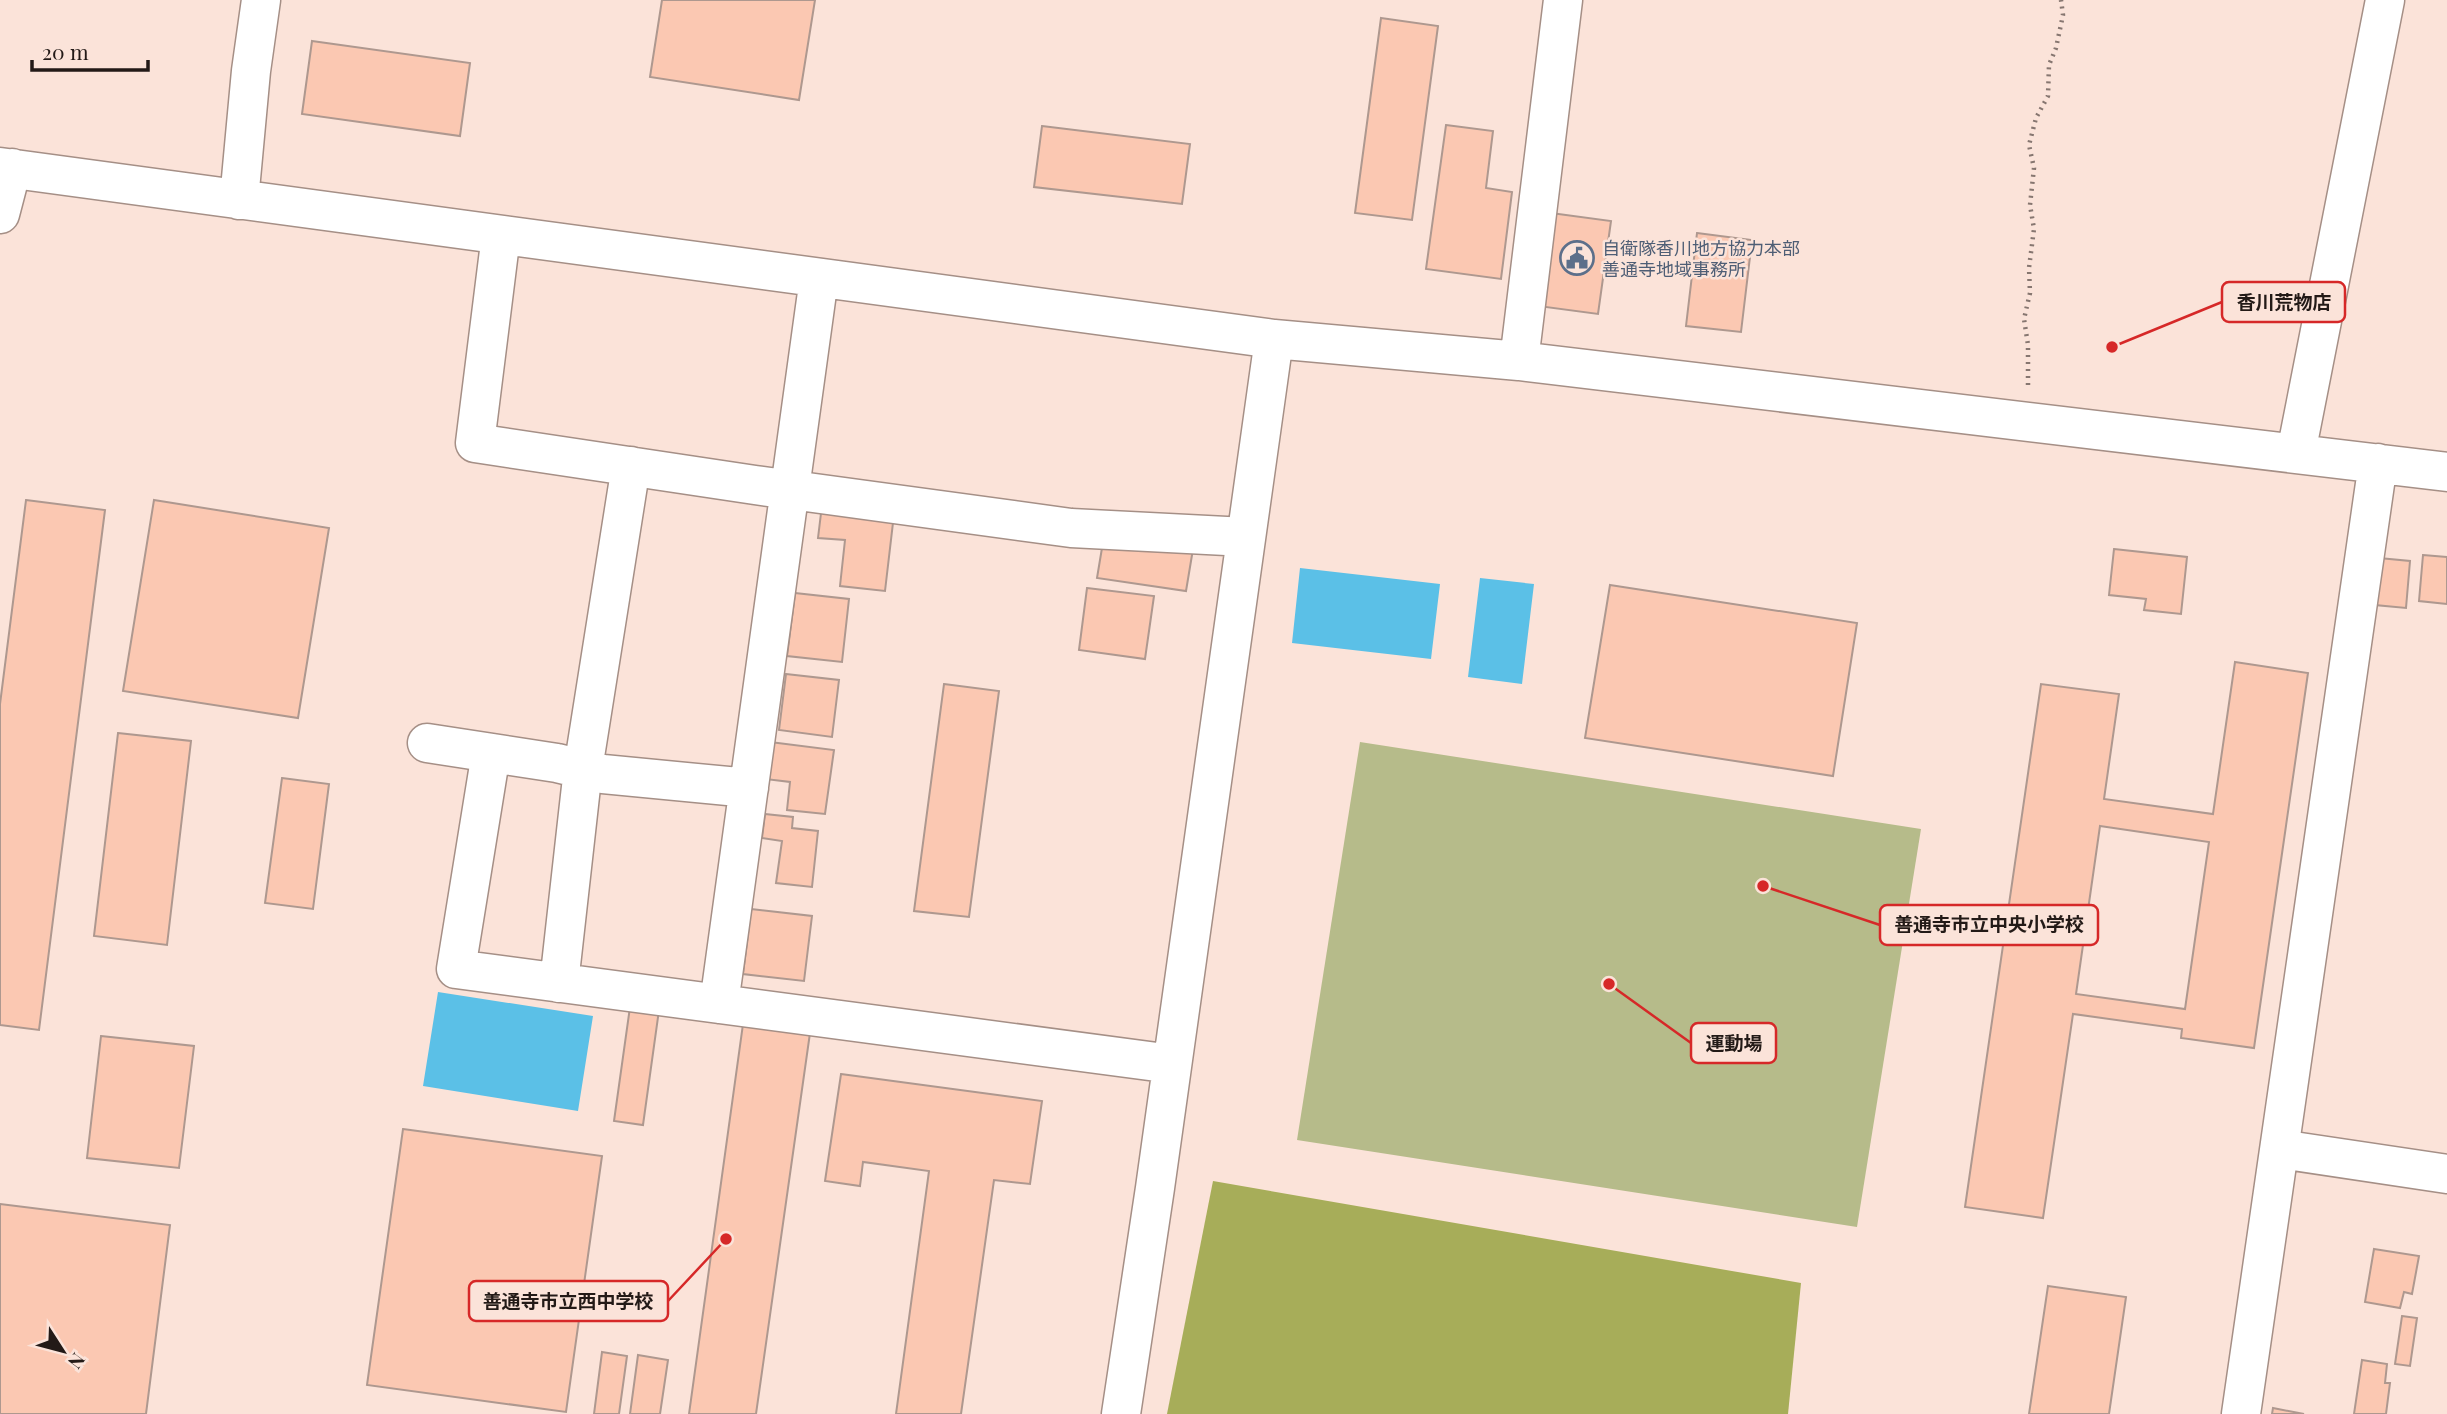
<svg xmlns="http://www.w3.org/2000/svg" width="2447" height="1414" font-family="'Playfair Display','Noto Sans JP',serif">
<rect width="100%" height="100%" fill="#fbe3d9"/>
<path fill="#b6bb8a" d="M1360,742L1921,829L1857,1227L1297,1140Z"/>
<path fill="#a7ad59" d="M1213,1181L1801,1283L1788,1414H1167Z"/>
<path fill="#5bc0e7" d="M1300,568L1440,584L1431,659L1292,643Z
M1480,578L1534,584L1522,684L1468,677Z
M438,992L593,1016L578,1111L423,1086Z"/>
<path fill="#fbc8b2" stroke="#ae988f" stroke-width="2" fill-rule="evenodd" d="M662,0H815L799,100L650,77Z
M1381,18L1438,26L1412,220L1355,213Z
M312,41L470,63L460,136L302,114Z
M1446,125L1493,131L1486,188L1512,192L1501,279L1426,269Z
M1042,126L1190,144L1182,204L1034,187Z
M1551,213L1611,221L1598,314L1538,306Z
M1697,233L1752,240L1741,332L1686,326Z
M26,500L105,510L39,1030L0,1025V704Z
M154,500L329,528L298,718L123,691Z
M822,505L894,514L885,591L840,586L845,540L818,538Z
M1104,536L1193,549L1186,591L1097,578Z
M2114,549L2187,557L2181,614L2144,610L2146,599L2109,595Z
M2423,555L2447,557V604L2419,601Z
M2379,558L2410,561L2406,608L2375,605Z
M1610,585L1857,623L1833,776L1585,738Z
M1087,588L1154,596L1145,659L1079,650Z
M795,593L849,599L842,662L787,656Z
M2235,662L2308,673L2254,1048L2181,1038L2182,1029L2073,1014L2043,1218L1965,1207L2041,684L2119,694L2104,799L2213,814ZM2100,826L2209,842L2185,1009L2076,994Z
M786,674L839,680L832,737L779,730Z
M944,684L999,691L969,917L914,911Z
M118,733L191,741L167,945L94,936Z
M770,742L834,750L825,814L787,810L790,782L765,779Z
M282,778L329,784L313,909L265,903Z
M765,814L793,817L792,828L818,831L812,887L776,883L782,841L762,838Z
M751,909L812,916L804,981L743,974Z
M630,1007L659,1010L643,1125L614,1121Z
M743,1024L810,1033L756,1414H689Z
M101,1036L194,1046L179,1168L87,1158Z
M841,1074L1042,1101L1030,1184L994,1180L961,1414H896L929,1171L863,1162L860,1186L825,1181Z
M403,1129L602,1156L566,1412L367,1385Z
M0,1204L170,1225L146,1414H0Z
M2374,1249L2419,1256L2412,1294L2404,1292L2400,1308L2365,1302Z
M2048,1286L2126,1297L2109,1414H2029Z
M2402,1316L2417,1318L2410,1366L2395,1364Z
M602,1352L627,1356L619,1414H594Z
M638,1355L668,1360L660,1414H630Z
M2362,1360L2387,1364L2385,1383H2390L2386,1414H2354Z
M2273,1408L2304,1414H2272Z"/>
<g fill="none" stroke-linecap="round" stroke-linejoin="round">
<g stroke="#a58f86" stroke-width="41">
<path id="minor" d="M0,167L1274,339L1519,361L2447,472
M239,200L251,71L261,0
M0,214L12,168
M501,235L475,443L755,485L1071,528L1246,537
M1519,361L1563,0
M2296,453L2385,0
M427,743L557,763L603,774L749,788
M491,753L456,969L1172,1064
M559,983L583,769L631,466
M719,1004L819,278
M2280,1149L2447,1174
M1121,1414L1155,1188L1274,339
M2241,1414L2378,463"/>
</g>
<path stroke="#867670" stroke-width="4.5" stroke-dasharray="2 5" stroke-linecap="butt" d="M2028,385V345L2024,319L2030,293L2029,268L2034,229L2030,205L2034,168L2029,145L2036,118L2048,96L2049,65L2056,48L2063,15L2061,0"/>
<use href="#minor" stroke="#fff" stroke-width="38"/>
</g>
<defs>
<g id="civic-ring" transform="scale(1.75)"><circle r="9.5" fill="#fbe3d9" stroke="#5c6f8a" stroke-width="1.5"/><path d="M-.6-6.5H3V-4.5H.6V-3L4-1V1h2V6H-6V1h2V-1L-.6-3ZM-1.2 2.5V6h2.4V2.5Z" fill="#5c6f8a"/></g>
</defs>
<g fill-rule="evenodd">
<use href="#civic-ring" x="1577" y="258"/>
</g>
<g text-anchor="middle" dominant-baseline="central" stroke-width="5" stroke-linejoin="round" paint-order="stroke">
<g font-size="18" fill="#4e5e75" stroke="#fbe3d9" text-anchor="start">
<text x="1602" y="248">自衛隊香川地方協力本部<tspan x="1602" dy="21">善通寺地域事務所</tspan></text>
</g>
</g>
<path fill="none" stroke="#d62828" stroke-width="2.5" d="M2112 347L2222 302M1763 886L1880 925M1609 984L1691 1043M726 1239L668 1301"/>
<g fill="#d62828" stroke="#fbe3d9" stroke-width="2.5">
<circle cx="2112" cy="347" r="7"/>
<circle cx="1763" cy="886" r="7"/>
<circle cx="1609" cy="984" r="7"/>
<circle cx="726" cy="1239" r="7"/>
</g>
<g fill="#fbe3d9" stroke="#d62828" stroke-width="2.5">
<rect x="2222" y="282" width="123" height="40" rx="7"/>
<rect x="1880" y="905" width="218" height="40" rx="7"/>
<rect x="1691" y="1023" width="85" height="40" rx="7"/>
<rect x="469" y="1281" width="199" height="40" rx="7"/>
</g>
<g font-size="19" text-anchor="middle" font-weight="bold" fill="#231a17">
<text x="2284" y="309">香川荒物店</text>
<text x="1989" y="931">善通寺市立中央小学校</text>
<text x="1734" y="1050">運動場</text>
<text x="568" y="1308">善通寺市立西中学校</text>
</g>
<g transform="translate(63 1351) rotate(126)" stroke="#fbe3d9" stroke-width="5" paint-order="stroke">
<path d="M0-5L12 26L0 18L-12 26Z" fill="#231a17"/>
<text y="-10" font-size="19" font-weight="bold" text-anchor="middle" fill="#231a17">N</text>
</g>
<path d="M32 60v10h116v-10" fill="none" stroke="#231a17" stroke-width="3.5"/>
<text x="42" y="60" font-size="21" fill="#231a17" stroke="#fbe3d9" stroke-width="5" paint-order="stroke">20 m</text>
</svg>
